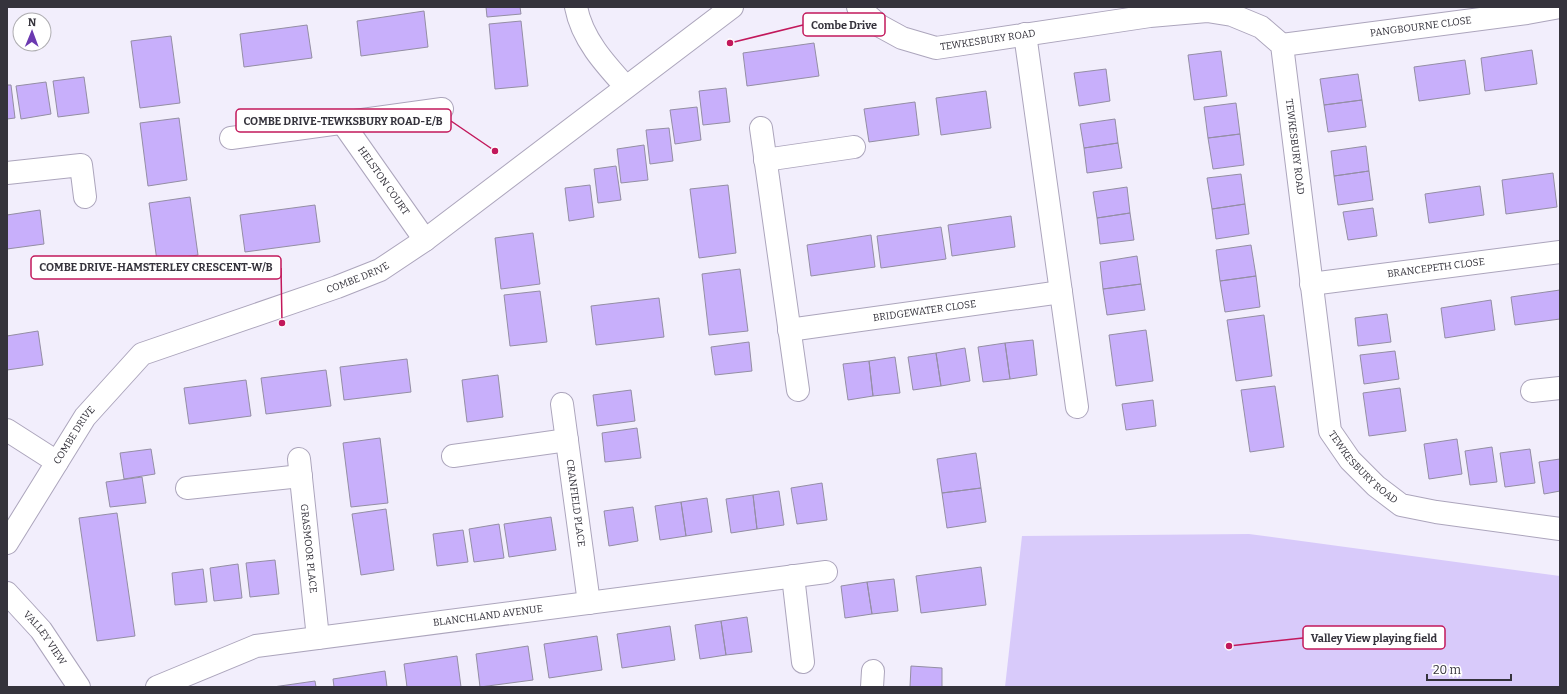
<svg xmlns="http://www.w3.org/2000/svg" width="1567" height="694" font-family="Bitter,serif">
<rect width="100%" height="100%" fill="#f2eefc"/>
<path fill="#d8cafa" d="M1249,534L1560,576V687H1005L1022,536Z"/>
<path fill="#c8affb" stroke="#948ea4" d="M486,7H520L521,14L487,17Z
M424,11L428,47L361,56L357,21Z
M521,21L528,86L495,89L489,24Z
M307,25L312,58L244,67L240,34Z
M171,36L180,103L140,108L131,41Z
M814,43L819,76L747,86L743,53Z
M1532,50L1537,84L1485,91L1481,58Z
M1221,51L1227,96L1194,100L1188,55Z
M1465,60L1470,94L1419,101L1414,67Z
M1106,69L1110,101L1079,106L1074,73Z
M1358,74L1362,100L1324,105L1320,79Z
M84,77L89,113L58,117L53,81Z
M46,82L51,114L21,119L16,86Z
M7,85H11L15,118L7,119Z
M726,88L730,122L703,125L699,91Z
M986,91L991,128L941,135L936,98Z
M1362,100L1366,127L1328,132L1324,105Z
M915,102L919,135L869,142L864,109Z
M1236,103L1240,134L1208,138L1204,107Z
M697,107L701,140L675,144L670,110Z
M179,118L187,180L148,186L140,123Z
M1115,119L1118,143L1084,148L1080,124Z
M669,128L673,161L650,164L646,130Z
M1240,134L1244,165L1213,169L1208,138Z
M1118,143L1122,168L1087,173L1084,148Z
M644,145L648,180L621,183L617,149Z
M1366,146L1369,171L1334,176L1331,151Z
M616,166L621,200L598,203L594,169Z
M1369,171L1373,200L1338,205L1334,176Z
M1553,173L1557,207L1506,214L1502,180Z
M1241,174L1245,204L1212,209L1207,178Z
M590,185L594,217L569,221L565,188Z
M728,185L736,253L699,258L690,189Z
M1480,186L1484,215L1429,223L1425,194Z
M1127,187L1130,213L1097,218L1093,192Z
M190,197L198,255L157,261L149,203Z
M1245,204L1249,234L1216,239L1212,209Z
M315,205L320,242L245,252L240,215Z
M1373,208L1377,236L1348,240L1343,212Z
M40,210L44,244L7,249V215Z
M1130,213L1134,240L1100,244L1097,218Z
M1011,216L1015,247L952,256L948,225Z
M941,227L946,259L881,268L877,236Z
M533,233L540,284L501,289L495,238Z
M871,235L875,267L811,276L807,245Z
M1251,245L1256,276L1220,281L1216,250Z
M1137,256L1141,284L1103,289L1100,262Z
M740,269L748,331L709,335L702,274Z
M1256,276L1260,307L1225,312L1220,281Z
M1141,284L1145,310L1107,315L1103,289Z
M1560,290V319L1515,325L1511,297Z
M540,291L547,342L510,346L504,295Z
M659,298L664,337L596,345L591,306Z
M1491,300L1495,330L1445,338L1441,308Z
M1387,314L1391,342L1358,346L1355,318Z
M1264,315L1272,376L1236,381L1227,320Z
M1146,330L1153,381L1116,386L1109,335Z
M38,331L43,365L7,370V336Z
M1033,340L1037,375L1010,379L1005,343Z
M749,342L752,371L715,375L711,347Z
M1005,343L1010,379L983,382L978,347Z
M965,348L970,381L941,386L936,353Z
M1395,351L1399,379L1364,384L1360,355Z
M936,353L941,386L913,390L908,357Z
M895,357L900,393L873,396L869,361Z
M407,359L411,392L344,400L340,367Z
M869,361L873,396L848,400L843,364Z
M326,370L331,406L266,414L261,378Z
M498,375L503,417L467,422L462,380Z
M246,380L251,416L189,424L184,388Z
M1275,386L1284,447L1250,452L1241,390Z
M1400,388L1406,431L1369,436L1363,393Z
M631,390L635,421L597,426L593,395Z
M1153,400L1156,426L1126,430L1122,404Z
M637,428L641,458L605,462L602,433Z
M380,438L388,503L351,507L343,443Z
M1457,439L1462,474L1429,479L1424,444Z
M1492,447L1497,482L1470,485L1465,451Z
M151,449L155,474L124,479L120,453Z
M1530,449L1535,483L1505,487L1500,453Z
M976,453L981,488L942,493L937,459Z
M1560,459V491L1544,494L1539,462Z
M142,477L146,503L110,507L106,482Z
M822,483L827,520L797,524L791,488Z
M981,488L986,522L947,528L942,493Z
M779,491L784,525L757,529L753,495Z
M753,495L757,529L731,533L726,499Z
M707,498L712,532L686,536L681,502Z
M681,502L686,536L660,540L655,506Z
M633,507L638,541L609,546L604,511Z
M386,509L394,570L361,575L352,514Z
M117,513L135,636L97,641L79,518Z
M551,517L556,550L509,557L504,524Z
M499,524L504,558L474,562L469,529Z
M463,530L468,562L437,566L433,534Z
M275,560L279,594L250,597L246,563Z
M238,564L242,598L214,601L210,568Z
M981,567L986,605L921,613L916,576Z
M203,569L207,602L175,605L172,573Z
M894,579L898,611L872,614L867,582Z
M867,582L872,614L845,618L841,586Z
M747,617L752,652L726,655L721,621Z
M721,621L726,655L700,659L695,625Z
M670,626L675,660L622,668L617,634Z
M597,636L602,670L549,678L544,644Z
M528,646L533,680L480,687L476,654Z
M457,656L461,687H407L404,664Z
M911,666L942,668V687H910Z
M385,671L387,687H334L333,679Z
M315,681L316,687H273Z"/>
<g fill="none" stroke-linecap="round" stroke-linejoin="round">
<g stroke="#aca5bc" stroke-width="24">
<g id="minor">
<path d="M576,7C582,39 605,64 626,87"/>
<path id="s1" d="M858,7L880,26L902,38L936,48L1150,16L1207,11L1232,15L1261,27L1282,45L1330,431L1350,460L1376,486L1401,505L1436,512L1560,529"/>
<path d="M1025,34L1077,407"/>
<path id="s2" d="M1282,45L1527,13L1560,7"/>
<path id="s3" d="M342,122L425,240"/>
<path d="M761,128L798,390"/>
<path d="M231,138L442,109"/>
<path d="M765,160L854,147"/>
<path d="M7,173L81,165L85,197"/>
<path id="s4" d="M1311,284L1560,252"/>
<path id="s5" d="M789,330L1061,292"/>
<path d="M1532,391L1560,388"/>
<path id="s6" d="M562,404L589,603"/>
<path d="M7,430L57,462"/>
<path d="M453,456L567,440"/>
<path id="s7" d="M299,459L318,638"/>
<path d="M187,488L301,476"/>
<path id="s8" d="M7,543L85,417L142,354L337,287L380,270L425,240L732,7"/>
<path d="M793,576L803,662"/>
<path id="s9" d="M7,593L41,630L79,687"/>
<path id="s10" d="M157,687L256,646L826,572"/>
<path d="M872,687L873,671"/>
</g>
</g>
<use href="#minor" stroke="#fff" stroke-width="22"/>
</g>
<g text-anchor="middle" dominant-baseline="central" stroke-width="4" stroke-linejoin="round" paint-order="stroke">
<g font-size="10" fill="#35333c" stroke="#fff">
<text stroke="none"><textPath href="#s2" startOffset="140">PANGBOURNE CLOSE</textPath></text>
<text stroke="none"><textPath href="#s1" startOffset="142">TEWKESBURY ROAD</textPath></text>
<text stroke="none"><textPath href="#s1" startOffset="550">TEWKESBURY ROAD</textPath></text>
<text stroke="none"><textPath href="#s3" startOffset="72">HELSTON COURT</textPath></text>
<text stroke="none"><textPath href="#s4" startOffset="126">BRANCEPETH CLOSE</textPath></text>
<text stroke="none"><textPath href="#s8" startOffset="462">COMBE DRIVE</textPath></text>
<text stroke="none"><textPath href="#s5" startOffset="137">BRIDGEWATER CLOSE</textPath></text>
<text stroke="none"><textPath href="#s8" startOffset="127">COMBE DRIVE</textPath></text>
<text stroke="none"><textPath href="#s1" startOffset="886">TEWKESBURY ROAD</textPath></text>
<text stroke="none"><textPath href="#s6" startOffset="100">CRANFIELD PLACE</textPath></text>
<text stroke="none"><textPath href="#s7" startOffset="90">GRASMOOR PLACE</textPath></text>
<text stroke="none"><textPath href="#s10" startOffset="341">BLANCHLAND AVENUE</textPath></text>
<text stroke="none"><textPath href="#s9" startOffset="59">VALLEY VIEW</textPath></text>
</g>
</g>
<path fill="none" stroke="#c2185b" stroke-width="1.5" d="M730 43L803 25M495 151L451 121M282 323L281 268M1229 646L1303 638"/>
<g fill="#c2185b" stroke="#fff" stroke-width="1.5">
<circle cx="730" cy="43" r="4"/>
<circle cx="495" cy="151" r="4"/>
<circle cx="282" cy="323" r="4"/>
<circle cx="1229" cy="646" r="4"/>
</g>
<g fill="#fff" stroke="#c2185b" stroke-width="1.5">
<rect x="803" y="13" width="82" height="23" rx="4"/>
<rect x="236" y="109" width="215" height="23" rx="4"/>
<rect x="31" y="256" width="250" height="23" rx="4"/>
<rect x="1303" y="626" width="142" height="23" rx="4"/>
</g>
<g font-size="11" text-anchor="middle" font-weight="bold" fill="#35333c">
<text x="844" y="29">Combe Drive</text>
<text x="343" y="125">COMBE DRIVE-TEWKSBURY ROAD-E/B</text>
<text x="156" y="271">COMBE DRIVE-HAMSTERLEY CRESCENT-W/B</text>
<text x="1374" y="642">Valley View playing field</text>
</g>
<rect width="1567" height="694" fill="none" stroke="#35333c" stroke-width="16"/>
<g transform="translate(32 32) rotate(1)"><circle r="19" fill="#ffffff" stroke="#aeadb1"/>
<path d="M0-3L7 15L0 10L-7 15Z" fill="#6b39b0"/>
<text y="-6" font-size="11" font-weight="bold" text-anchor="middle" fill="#35333c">N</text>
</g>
<path d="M1427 674v6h84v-6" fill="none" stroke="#35333c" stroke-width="2"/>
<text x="1433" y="674" font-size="12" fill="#35333c" stroke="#ffffff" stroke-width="3" paint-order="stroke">20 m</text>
</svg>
